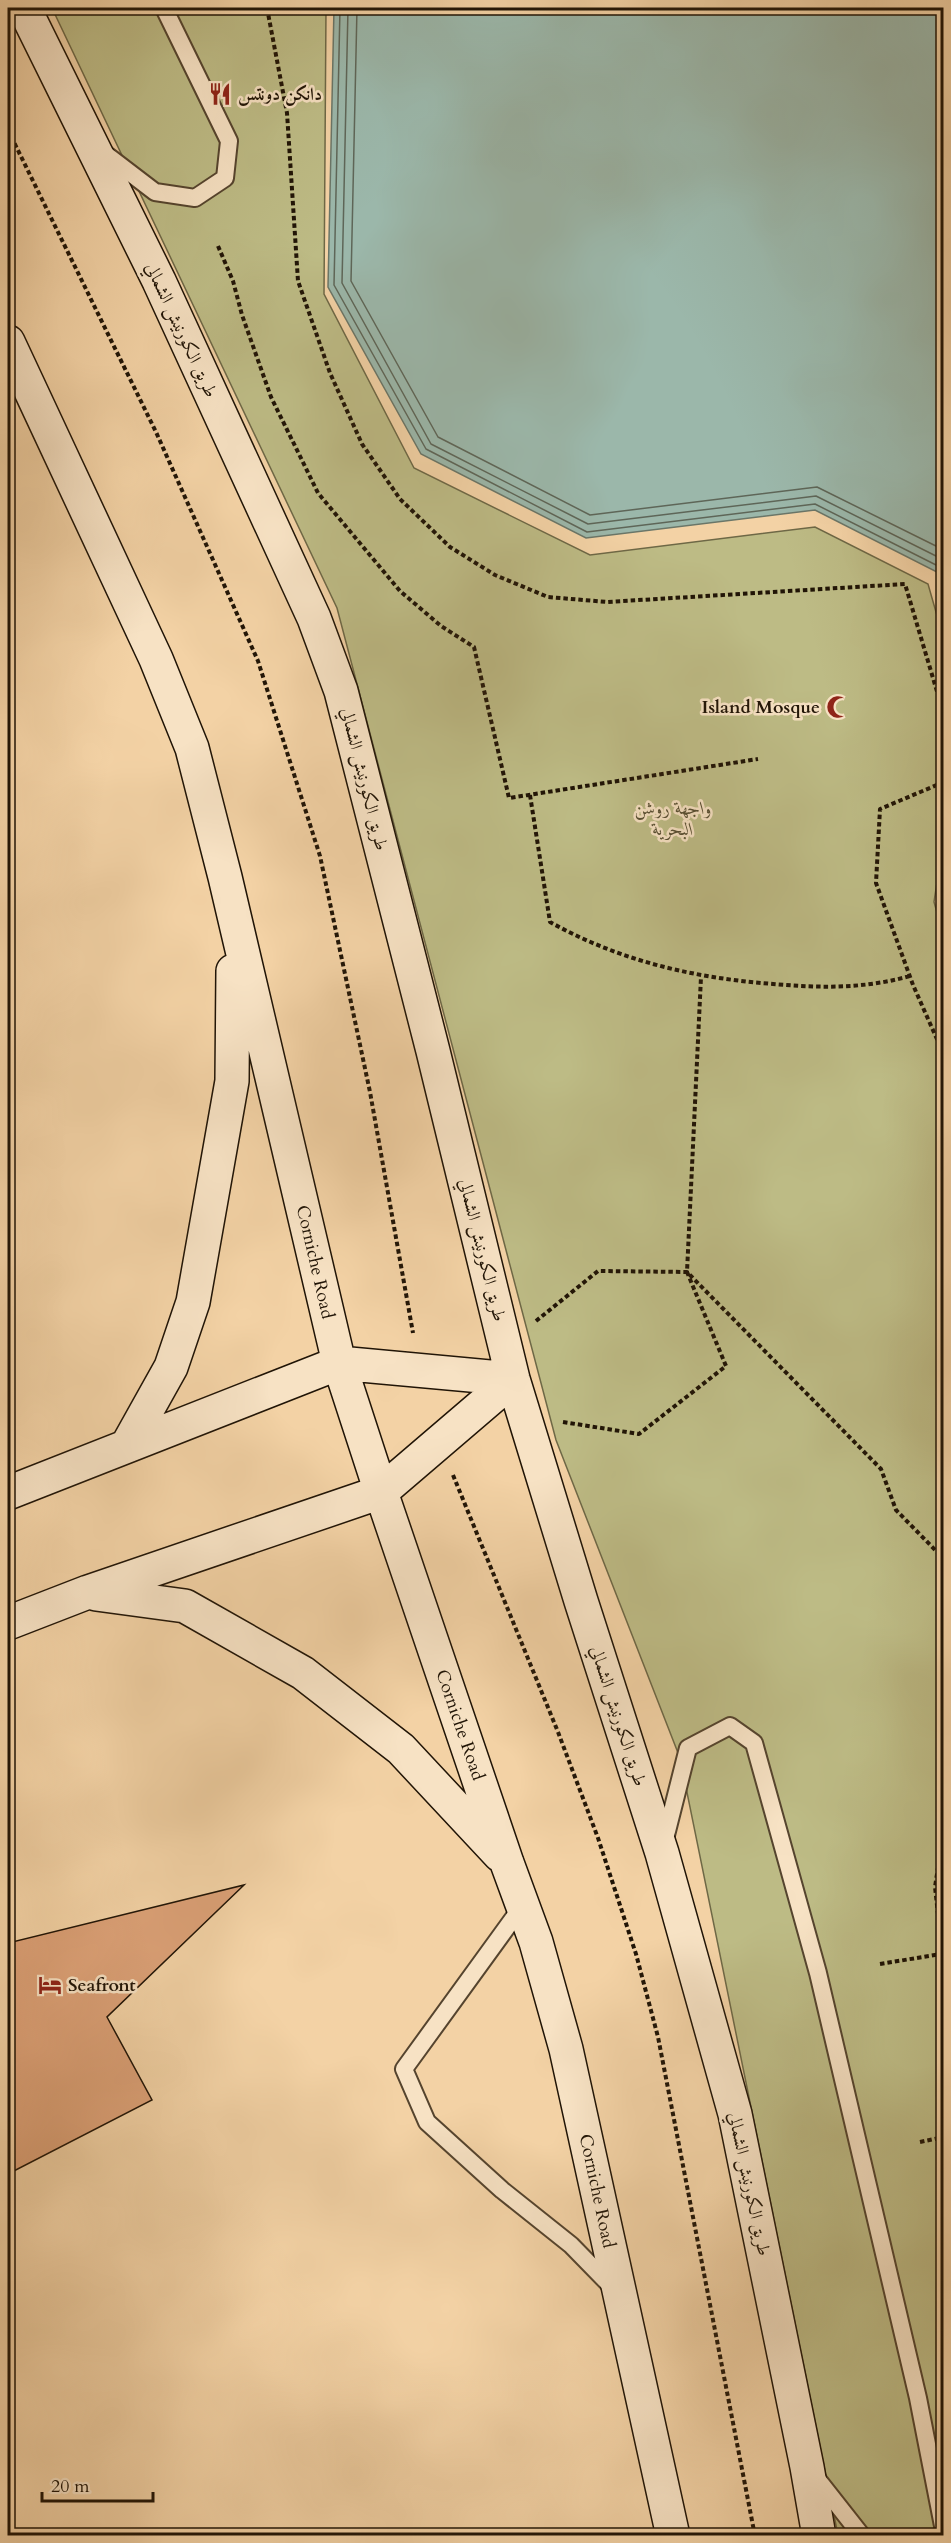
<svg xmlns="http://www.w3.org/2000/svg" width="951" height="2543" font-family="Cardo,Amiri,serif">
<rect width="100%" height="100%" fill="#f3d2a5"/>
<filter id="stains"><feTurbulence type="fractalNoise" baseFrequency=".00333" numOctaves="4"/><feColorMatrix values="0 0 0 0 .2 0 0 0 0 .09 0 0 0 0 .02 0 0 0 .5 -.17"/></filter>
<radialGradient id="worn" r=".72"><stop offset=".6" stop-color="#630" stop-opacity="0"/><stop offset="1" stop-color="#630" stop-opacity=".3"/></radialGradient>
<path fill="#bdbb85" stroke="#6e6846" stroke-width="1.5" d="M52,8H326L324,294L414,468L590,555L815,527L928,584L944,640V837L934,902L944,937L943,2535H838L680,1758L556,1440L337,608Z"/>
<path fill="#9bb7aa" stroke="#6a7668" stroke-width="1.5" d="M334,8H943V589L939,573L815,510L586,538L421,454L328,287Z"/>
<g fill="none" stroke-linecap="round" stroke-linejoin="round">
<path stroke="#5e6658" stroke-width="1.5" d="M340,8L334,285L426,449L587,532L815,504L944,569
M348,8L342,283L431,444L588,524L816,496L944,560
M357,8L351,281L438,437L590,515L817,487L944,550"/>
</g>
<path fill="#dca177" stroke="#201406" stroke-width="1.5" d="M244,1885L107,2017L152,2100L8,2174V1943Z"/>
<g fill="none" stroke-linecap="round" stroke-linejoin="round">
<g stroke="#55442e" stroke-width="20">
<path id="lane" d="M104,153L155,192L195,198L225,178L229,141L164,8
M664,1843L688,1748L730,1726L754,1743L818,1973L918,2398L944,2531
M523,1905L404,2069L427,2122L502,2190L571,2245L614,2289
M814,2475L862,2536"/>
</g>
<g stroke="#201406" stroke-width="36">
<path id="secondary" d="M24,8L159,281L314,618L341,691L433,1051L513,1379L581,1601L662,1853L735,2114L807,2467L819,2536
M8,342L156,659L192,748L225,877L339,1363L381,1492L507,1863L536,1942L566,2049L673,2536
M128,1444L171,1367L193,1302L232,1081L233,971
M8,1493L339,1363L513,1379
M96,1594L185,1606L303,1673L401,1749L500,1855
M8,1623L88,1592L381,1492L513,1379"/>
</g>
<path stroke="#201406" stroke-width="4" stroke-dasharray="4.5 3" stroke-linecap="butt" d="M267,8L287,113L298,281L330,373L362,444L400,499L450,547L495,575L548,597L607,602L905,584L944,715
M8,130L156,432L258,661L320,856L370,1092L413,1333
M218,246L233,281L242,315L271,397L318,493L400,591L441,626L474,647L509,798L758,759
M944,782L880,809L876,883L913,985L944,1055
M530,795L550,922C620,961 694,978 773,984C820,988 864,989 910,976
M536,1321L598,1271L687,1272L881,1469L896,1510L944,1559
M563,1422L639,1434L726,1366L687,1272L701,977
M453,1475L558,1732L598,1838L636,1954L658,2037L755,2536
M944,1829L935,1887L944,1968
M880,1964L941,1954
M920,2142L944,2137"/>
<use href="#lane" stroke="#f7e2c4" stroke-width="16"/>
<use href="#secondary" stroke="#f7e2c4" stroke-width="33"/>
</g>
<defs>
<g id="restaurant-bare" transform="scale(1.8)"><path d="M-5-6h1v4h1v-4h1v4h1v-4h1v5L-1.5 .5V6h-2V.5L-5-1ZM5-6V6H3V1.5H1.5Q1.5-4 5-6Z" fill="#8f2418" stroke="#f7e2c4" stroke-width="2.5" paint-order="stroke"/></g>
<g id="mosque-bare" transform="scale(1.8)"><path d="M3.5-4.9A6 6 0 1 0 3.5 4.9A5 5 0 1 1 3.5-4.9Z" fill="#8f2418" stroke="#f7e2c4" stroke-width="2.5" paint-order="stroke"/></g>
<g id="hotel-bare" transform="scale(1.8)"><path d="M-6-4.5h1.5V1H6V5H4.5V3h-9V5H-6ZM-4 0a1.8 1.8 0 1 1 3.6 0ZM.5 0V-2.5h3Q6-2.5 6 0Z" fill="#8f2418" stroke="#f7e2c4" stroke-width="2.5" paint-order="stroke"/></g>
</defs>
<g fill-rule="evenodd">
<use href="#restaurant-bare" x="220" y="94"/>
<use href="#mosque-bare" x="838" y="707"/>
<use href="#hotel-bare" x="50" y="1985"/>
</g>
<g text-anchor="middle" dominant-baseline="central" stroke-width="5" stroke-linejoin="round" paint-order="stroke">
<g font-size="18" font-weight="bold" fill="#201406" stroke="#f7e2c4" text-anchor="start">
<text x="238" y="94">دانكن دونتس</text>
<text x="820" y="707" text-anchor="end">Island Mosque</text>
<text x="68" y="1985">Seafront</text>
</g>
<g font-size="18" fill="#201406" stroke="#f7e2c4">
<text transform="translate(181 330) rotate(65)">طريق الكورنيش الشمالي</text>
<text transform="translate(364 779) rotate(76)">طريق الكورنيش الشمالي</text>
<text transform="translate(482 1250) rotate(76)">طريق الكورنيش الشمالي</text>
<text transform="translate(315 1262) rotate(77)">Corniche Road</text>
<text transform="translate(618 1716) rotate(72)">طريق الكورنيش الشمالي</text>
<text transform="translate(460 1725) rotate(71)">Corniche Road</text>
<text transform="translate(749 2184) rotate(78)">طريق الكورنيش الشمالي</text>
<text transform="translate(597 2191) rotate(78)">Corniche Road</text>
</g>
<g font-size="18" font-style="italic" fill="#574e32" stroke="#f7e2c4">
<text x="673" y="808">واجهة روشن<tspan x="673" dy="21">البحرية</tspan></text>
</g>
</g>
<rect width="951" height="2543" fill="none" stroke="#f3d2a5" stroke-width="30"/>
<rect x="9" y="9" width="933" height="2525" fill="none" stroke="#201406" stroke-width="3"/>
<rect x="15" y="15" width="921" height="2513" fill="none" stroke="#201406" stroke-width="1.5"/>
<path d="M42 2492v9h111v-9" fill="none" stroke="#201406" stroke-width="3"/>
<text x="51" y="2492" font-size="18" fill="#201406" stroke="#f7e2c4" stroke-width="4.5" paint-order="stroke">20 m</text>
<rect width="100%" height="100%" filter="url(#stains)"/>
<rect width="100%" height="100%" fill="url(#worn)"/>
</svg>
